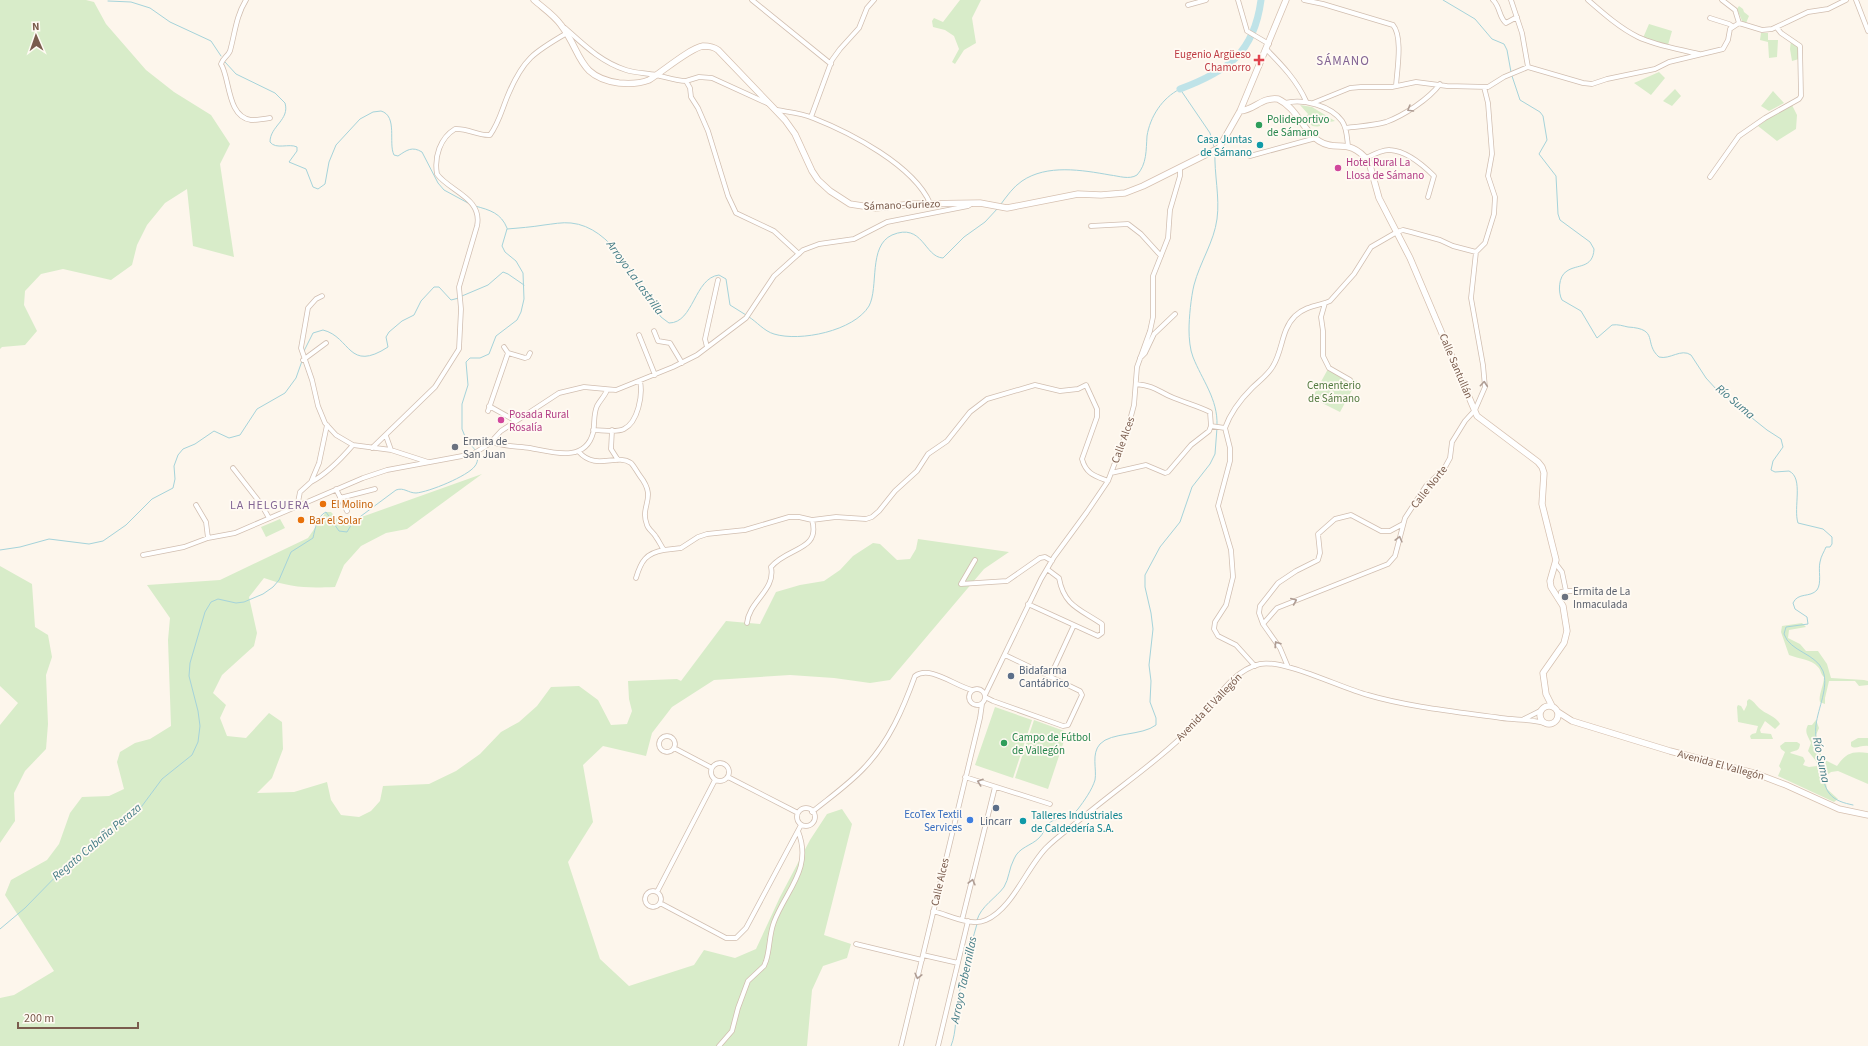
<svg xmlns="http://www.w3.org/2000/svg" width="1868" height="1046" font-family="'Source Sans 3',sans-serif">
<rect width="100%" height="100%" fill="#fdf6ec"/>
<path fill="#d8ecc9" d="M0,0H86L94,2L106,24L146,70L174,92L211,115L230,144L220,164L234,257L193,246L187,189L165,203L147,225L137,245L132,265L111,280L63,269L41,274L25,291L24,305L37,331L25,345L2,347L0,349Z
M960,0H981L972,18L976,43L964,50L955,64L952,62L959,49L954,36L945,30L933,27L932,21L934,18L943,22Z
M1739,6L1743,9L1744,12L1749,16L1746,23H1743L1737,9Z
M1649,24L1672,31L1668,45L1643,38Z
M1761,33H1768V40H1778L1777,57L1769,58L1768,42L1760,40Z
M1791,40L1798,46L1799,59L1792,61L1790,49Z
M1659,72L1665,78L1651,95L1634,83Z
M1675,89L1681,96L1672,106L1663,101Z
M1773,91L1784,103L1769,111L1761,106Z
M1300,105L1312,107L1335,121L1320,124V126C1312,128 1309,124 1305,118L1308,114Z
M1788,105H1792L1797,115L1796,129L1777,141L1758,126Z
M1328,369L1350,381L1351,378L1357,381L1340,412L1312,398Z
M482,474L407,529L386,533L361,546L344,565L335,587C306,588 292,588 264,578L249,597L257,633L254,646L222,675L213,693L226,705L220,718L227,736L246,738L269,713L282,722L283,749L272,778L257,793L294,792L327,782L331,800L341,815L359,817L371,811L380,801L383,786L429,784L456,771L480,754L501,732L519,722L537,706L551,687L579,686L598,700L611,725L627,724L632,711L629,699L628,681L677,679L681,681L726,621L760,624L776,592L800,585L824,581L840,570L853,556L873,543L880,544L897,560L910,559L916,549L918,539L1009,552L984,569L890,680L870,683L834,678L790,675L714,680L672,707L652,733L646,756L603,746L583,765L593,822L568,862L600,959L629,986L694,965L704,950L735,958L756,949L780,897L810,840L827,814L842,809L852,824L824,935L851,944L847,958L823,966L812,990L807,1046H0V998L14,995L54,971L5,895L11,880L47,860L59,844L70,813L82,797L109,796L124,789L117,762L120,752L135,743L150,739L171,726L168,640L170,618L147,585L220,580L308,538L326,512H331L342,524Z
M280,519L285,528L266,537L261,527Z
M0,566L32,584L35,627L48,635L52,657L46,675L48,724L46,749L25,771L14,793L15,821L0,843V725L18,703L0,686Z
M1802,623L1806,627L1789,630L1788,638L1800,644L1806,651H1818L1827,664L1831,678L1864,680L1868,681V685L1859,686L1855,681H1829L1825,698V704L1820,702C1818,696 1824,685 1824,677C1821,675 1821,670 1818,667C1811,659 1799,659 1789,655L1781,632L1782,626Z
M1749,699C1754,701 1755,704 1759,708C1765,714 1776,716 1780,724L1775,729L1765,721L1760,730L1761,733L1771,734L1773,739H1751L1750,736L1752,734L1756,733L1758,726L1738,722L1737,707L1738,705L1741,706L1744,711L1747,705V701Z
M995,707L1032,720L1013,778L975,765Z
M1034,720L1067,732L1048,789L1015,778Z
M1816,720L1819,728L1816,735L1820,743L1821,756L1825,760L1837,766C1846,753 1852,751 1868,753V784L1838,771L1831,772L1825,777L1827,789L1838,799L1834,802L1778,776L1781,769L1779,766L1785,752L1781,749L1780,746L1785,742H1797L1800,744C1799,753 1795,749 1790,753L1803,757L1805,761L1803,765L1809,767L1817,766L1816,761L1808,751L1811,743C1808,736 1804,732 1808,725H1812Z
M1858,738H1868V746C1861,745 1855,750 1851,746V742Z"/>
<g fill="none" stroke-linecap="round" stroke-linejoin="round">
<path stroke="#a5d3da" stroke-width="1" d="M1443,0L1475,19L1492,39L1504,44L1507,50L1511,72
M108,1L131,2L150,8L170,22L211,41L221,56
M225,62L236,74L275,93L285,103C290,120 270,126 270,142C276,150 289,143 297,147V151L289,162L306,169L313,187L318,189L325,184L329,162L336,145L360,119L373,112L381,111C398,116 388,143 394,155L398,156C407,150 412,146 422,152L438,183L444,190L468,203
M1512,76L1520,100L1540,112L1543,116L1547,140L1539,154L1556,176L1558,214L1560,220L1590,242L1594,249C1593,269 1577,264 1567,271C1558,276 1558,293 1562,300L1581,311L1597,338L1612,325C1618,324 1623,326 1628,327C1660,329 1643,343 1659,357C1670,360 1681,348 1691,355L1706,378L1717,390L1767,430L1781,439L1783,447L1773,461L1771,470L1775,472L1789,471C1804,478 1793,508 1798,523L1823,529L1832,537V544L1830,547H1826C1824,552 1821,556 1820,562C1818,570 1822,583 1817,590C1810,598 1798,592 1793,603L1795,609L1807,617L1808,624L1786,627L1784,634C1790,652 1816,653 1823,671C1829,687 1818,708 1816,725C1814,738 1821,783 1829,793C1835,801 1844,803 1853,805
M1215,152C1214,174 1220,197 1217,219C1214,242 1200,262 1194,285C1191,297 1189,318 1189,330C1189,338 1190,350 1193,357C1202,380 1218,399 1217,425
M1001,204C1007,196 1013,187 1022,181C1047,164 1082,170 1110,175C1119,176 1129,180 1137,175C1147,164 1146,150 1147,136C1150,117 1162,98 1180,89L1210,133L1214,147
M475,206C490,210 501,213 507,228
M507,229C519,228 532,227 544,225C553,224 562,222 571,223C612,227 636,280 656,310L661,317L669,323C694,323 694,278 719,275L726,279L730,305L746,315
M462,296L488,285L503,272L508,274L524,285
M749,317C757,322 764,331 774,334C800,342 854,331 869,306C879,287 868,246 892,235C923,222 924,257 943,258L964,237L985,222L998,208
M304,351L313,333L323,330C351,337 348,373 388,347L386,337L389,332L402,321L414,315L421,301L434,287H439L451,300L459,298
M476,451L466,439L462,429V404L468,385L466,362L470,358H480L489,354L496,336L517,320L521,312L524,299L523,273L516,261L505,252L502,246L507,229
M0,550L20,547L49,539L89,544L103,541L126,525L152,499L173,488L175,479L174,466L178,455L183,449L195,444L214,431L229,438L240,435L257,409L285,393L296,378L302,361
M977,920C981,906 996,898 1004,887C1009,879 1009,868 1014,859C1019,847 1031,846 1039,838C1044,834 1044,827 1049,823C1058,816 1069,821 1078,809C1084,801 1092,790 1095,780C1097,769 1091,754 1100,744C1111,732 1142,736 1156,725V718L1150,702L1151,681L1149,665L1153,629L1151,613L1145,587V575L1160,547L1180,522L1192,487L1210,464L1215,454L1217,428
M0,929L25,908L68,864L105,834L139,810L162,779L192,755L198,742L200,726L198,711L189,676L190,663L205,612L211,602L218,599L236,603L244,602L263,594L273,587L279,580L291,552L313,538C315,529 317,516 326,512L339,531L347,532L353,522L396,490C404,487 408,493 416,493C429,492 468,476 475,466C478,462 478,458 477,454
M951,1046C957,1031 955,1015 958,1000C962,974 970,949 977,924"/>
<path stroke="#bfe3e8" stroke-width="7" d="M1180,89C1228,71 1254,53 1261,0"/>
<g stroke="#d1beb0" stroke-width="5.5">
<path id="street" d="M246,0C236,16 235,33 230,51C228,56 223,58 221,64C230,78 227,117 251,120C257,120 264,119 270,118
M752,0L831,64
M1238,0L1247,31L1269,44
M1304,0L1323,4L1393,25C1403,37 1397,70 1396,86
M1493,0C1500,6 1499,18 1506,23L1517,17
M1511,0L1522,33L1528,67
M1588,0C1604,14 1620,28 1638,37C1657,46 1679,49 1699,54
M1722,0L1735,10L1739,23
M1856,0L1868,31
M1188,5L1206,0
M1710,18L1729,24L1732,26
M565,28C584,45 601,62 626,70C635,73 646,73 656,75C666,77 675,81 686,81L690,88L691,97L698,108L708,131L728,196L736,213L774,231L799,254
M1267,50C1282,65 1297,81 1306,101
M686,81L699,77L712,78L769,104
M1285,103C1303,98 1331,106 1342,121C1347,128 1347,138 1348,146
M1313,103L1350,88L1361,87H1392L1416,82L1447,86L1488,87L1504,77L1528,67L1583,83L1592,84L1607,79L1655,69L1669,62L1723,49L1728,40L1730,29L1739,23L1762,30L1772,29L1808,12L1828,9L1846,0
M777,110C788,112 802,113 813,118C851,133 913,165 930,203
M811,117L832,60L840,49L859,28L867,8L874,0
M1345,128C1358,126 1373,126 1386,122C1403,116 1429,99 1440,84
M1250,156L1316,138
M1366,158C1372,155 1383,149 1390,150C1407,151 1423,165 1434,176L1428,197
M1710,177L1739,136L1765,118L1799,99L1801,96L1800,46L1781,33L1777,28
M1091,226L1128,224L1141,234L1161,256
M322,296L316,299L308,308L301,348L312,380L318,406L325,423L336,435L353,445L391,450L428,462
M654,331L658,341L670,343L682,363
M639,335L655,375
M504,347L508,353L525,358L528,357L530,353
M707,347L705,339L718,280
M1140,358L1145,353L1154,334L1175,314
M303,360L326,343
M1350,380L1329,368L1323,356V331L1321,317L1325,303L1330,301L1354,274L1371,247L1397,232L1403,230L1411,232L1440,240L1453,246L1476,252L1485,243L1494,214L1495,197L1488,176L1492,154L1488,103L1484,87
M489,406L516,421
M488,411L508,353
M1211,426L1225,428
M593,430C602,430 616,433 624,429C638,422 643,395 640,381
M612,430L611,449L618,460
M386,436L391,450
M491,441C499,447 520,446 530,448C552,452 585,463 593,433C595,424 593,415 597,406C600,400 605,396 607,390
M372,448L435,387L459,349L461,309L459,287L477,226C483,198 449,191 437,174C434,157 440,138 455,129C468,128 478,136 490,135C499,123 502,109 508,95C523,59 534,52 567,33
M579,452C596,471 616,453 631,463C634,466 637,472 640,476C658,499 639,505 647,525C648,529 654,533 656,537C659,541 661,546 664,550L681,548L698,537L707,534L745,530L789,517H799L812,520L836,517L866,519L872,517L879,511L895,491L917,471L928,454L947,441L970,412L987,399L1035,385L1060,391L1078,389L1086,385L1097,409V417L1082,459C1086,474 1095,476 1108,481
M233,468L261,504L269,518
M1111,473L1146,465L1165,473L1168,472L1191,445L1209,431L1211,426L1210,412C1198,406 1186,403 1174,398C1158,392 1157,386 1136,384
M311,482C327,474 341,459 353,445
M336,489L347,511
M340,498L375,489
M196,505L206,522L208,538L235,533L363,478L387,470L473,454L489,444L501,431L559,393L584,387L616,390L673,367L697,355L746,318L774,276L803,250L819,244L854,239L887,222L968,206L973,203
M297,507L300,492L311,482L319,463L327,425
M143,555L184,547L208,538
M975,560L961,584L1007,581L1040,558L1045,557L1052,561
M1556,564L1562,572L1566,591
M636,578C641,561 646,553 664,550
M1561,603V592L1566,591H1583
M1028,604L1098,636L1102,633V624C1080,609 1064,606 1059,578L1047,569
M747,623C749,601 776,590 771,567C787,547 821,551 812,520
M1263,624L1277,608L1388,564L1395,556L1405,518L1426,486L1444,469L1450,458L1452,442L1465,421L1475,410L1485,387L1483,365L1471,298L1476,252
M1255,666L1236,645L1218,636L1214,629L1215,622L1226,605L1233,577L1231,550L1218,506L1230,461V448L1225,428C1230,414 1241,399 1252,388C1259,381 1268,375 1273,366C1283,350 1281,330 1295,316C1303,308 1314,306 1325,303
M1288,667L1280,648L1263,624L1259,613L1260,606L1278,583L1296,571L1318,560L1320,553L1318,534L1335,519L1351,515L1381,531H1390L1403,524
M1050,677L1074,625
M969 697a8 8 0 1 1 16 0a8 8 0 1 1-16 0Z
M985,695L1041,579L1054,557L1087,512L1108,481L1127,431L1134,405L1137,367L1150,331L1153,317V276L1168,238L1170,210L1180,176V168
M985,697L993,701L1063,726L1068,725L1082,695L1080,691L1005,655
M1524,719L1540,711
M659 744a8 8 0 1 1 16 0a8 8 0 1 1-16 0Z
M674,748L712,768
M711 772a9 9 0 1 1 18 0a9 9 0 1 1-18 0Z
M728,777L798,813
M965,777L1050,804
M797 817a9 9 0 1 1 18 0a9 9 0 1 1-18 0Z
M812,812C829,798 848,785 864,768C889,742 903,709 915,676C930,665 955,686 972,690
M645 899a8 8 0 1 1 16 0a8 8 0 1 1-16 0Z
M657,892L715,780
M660,903L726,938H736L746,928L801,825
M933,911C949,915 971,927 986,920C1012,909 1026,869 1046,848C1057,837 1070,828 1082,818C1119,787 1161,759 1194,725C1214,704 1230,671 1260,664C1284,659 1341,688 1368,695C1409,707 1458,712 1501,718C1515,720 1530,719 1544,723
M962,920L995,787
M856,944L922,960
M923,955L958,963
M719,1046L732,1031L738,1008L748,981L764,966L766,961C770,949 769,935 774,922C786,890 813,869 798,831
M901,1046L980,718L982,704
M938,1046L968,921"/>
</g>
<g stroke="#d6c0b0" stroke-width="7">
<path id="secondary" d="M534,0C543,8 554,15 561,25C582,52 577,77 619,83C630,84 639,84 649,80C662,72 690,48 703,46C709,46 714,47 718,50L785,120L795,134L812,171L818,180L830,191L850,204L876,208L912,204L980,203L1007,208L1078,194L1101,195L1125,193L1143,186L1219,148L1240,111L1286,0
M1240,111C1255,110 1261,97 1278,99C1297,108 1303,131 1319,141C1338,153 1348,136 1369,162L1379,198L1410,258L1477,416L1538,462L1542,467L1544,473L1542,504L1556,560L1550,581L1551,587L1563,606L1567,631L1564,643L1543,673L1546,694L1552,706
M1540 715a9 9 0 1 1 18 0a9 9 0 1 1-18 0Z
M1558,712L1572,721L1670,751L1757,774L1786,785L1839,809L1868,815"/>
</g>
<use href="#street" stroke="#fff" stroke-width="4"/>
<use href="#secondary" stroke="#fff" stroke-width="5.5"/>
</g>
<defs><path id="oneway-chevron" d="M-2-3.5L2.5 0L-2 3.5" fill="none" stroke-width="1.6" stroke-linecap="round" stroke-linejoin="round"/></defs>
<g stroke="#af9d94">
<use href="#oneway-chevron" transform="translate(1410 109) rotate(149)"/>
<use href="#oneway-chevron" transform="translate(1484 384) rotate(-85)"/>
<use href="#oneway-chevron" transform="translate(1399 539) rotate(-76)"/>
<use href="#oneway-chevron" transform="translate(1294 601) rotate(-23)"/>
<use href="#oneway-chevron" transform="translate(1277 644) rotate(-123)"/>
<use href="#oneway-chevron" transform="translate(980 782) rotate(-161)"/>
<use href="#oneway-chevron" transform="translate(972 882) rotate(-76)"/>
<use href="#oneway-chevron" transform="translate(918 976) rotate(104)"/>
</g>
<path fill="#e0444e" stroke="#fffaf3" stroke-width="1.5" d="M1257 54h4v4h4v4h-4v4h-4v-4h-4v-4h4z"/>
<g fill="#2e9e5b" stroke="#fffaf3" stroke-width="1.5">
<circle cx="1259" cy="125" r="4"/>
<circle cx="1004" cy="743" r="4"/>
</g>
<g fill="#0f9aa8" stroke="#fffaf3" stroke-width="1.5">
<circle cx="1260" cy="145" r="4"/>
<circle cx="1023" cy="821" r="4"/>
</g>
<g fill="#d1479c" stroke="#fffaf3" stroke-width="1.5">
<circle cx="1338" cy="168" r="4"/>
<circle cx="501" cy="420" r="4"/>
</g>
<g fill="#6b7280" stroke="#fffaf3" stroke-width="1.5">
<circle cx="455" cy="447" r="4"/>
<circle cx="1565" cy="597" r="4"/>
</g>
<g fill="#e8710a" stroke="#fffaf3" stroke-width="1.5">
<circle cx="323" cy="504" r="4"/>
<circle cx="301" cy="520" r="4"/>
</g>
<g fill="#5c6f8a" stroke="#fffaf3" stroke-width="1.5">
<circle cx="1011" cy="676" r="4"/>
<circle cx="996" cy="808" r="4"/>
</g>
<circle fill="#3f7fe0" stroke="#fffaf3" stroke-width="1.5" cx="970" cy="820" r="4"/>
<g text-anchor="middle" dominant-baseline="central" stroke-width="3.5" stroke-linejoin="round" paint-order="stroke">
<g font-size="11" fill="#be3a42" stroke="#fffaf3" text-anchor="end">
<text x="1251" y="54">Eugenio Argüeso<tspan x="1251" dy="13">Chamorro</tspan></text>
</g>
<g font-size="11" fill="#27864d" stroke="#fffaf3" text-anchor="start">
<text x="1267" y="119">Polideportivo<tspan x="1267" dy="13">de Sámano</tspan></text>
<text x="1012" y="737">Campo de Fútbol<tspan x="1012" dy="13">de Vallegón</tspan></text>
</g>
<g font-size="11" fill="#0d838f" stroke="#fffaf3" text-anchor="end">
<text x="1252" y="139">Casa Juntas<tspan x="1252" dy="13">de Sámano</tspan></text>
<text x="1031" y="815" text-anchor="start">Talleres Industriales<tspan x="1031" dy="13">de Caldedería S.A.</tspan></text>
</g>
<g font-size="11" fill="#b23c85" stroke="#fffaf3" text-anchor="start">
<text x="1346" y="162">Hotel Rural La<tspan x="1346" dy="13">Llosa de Sámano</tspan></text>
<text x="509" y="414">Posada Rural<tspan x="509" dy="13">Rosalía</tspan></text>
</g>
<g font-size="11" fill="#7a5c4d" stroke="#fffaf3">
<text transform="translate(902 205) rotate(-2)">Sámano-Guriezo</text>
<text transform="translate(1456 366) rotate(67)">Calle Santullán</text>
<text transform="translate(1123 440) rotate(-70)">Calle Alces</text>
<text transform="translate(1429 487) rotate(-51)">Calle Norte</text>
<text transform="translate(1209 707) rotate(-46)">Avenida El Vallegón</text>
<text transform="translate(1721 765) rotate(15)">Avenida El Vallegón</text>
<text transform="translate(940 882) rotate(-77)">Calle Alces</text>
</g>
<g font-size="11" fill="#537a41" stroke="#fffaf3">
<text x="1334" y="385">Cementerio<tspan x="1334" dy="13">de Sámano</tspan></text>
</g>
<g font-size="11" fill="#5b616d" stroke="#fffaf3" text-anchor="start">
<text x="463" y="441">Ermita de<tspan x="463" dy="13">San Juan</tspan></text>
<text x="1573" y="591">Ermita de La<tspan x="1573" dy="13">Inmaculada</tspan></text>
</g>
<g font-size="11" fill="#c56008" stroke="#fffaf3" text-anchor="start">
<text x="331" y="504">El Molino</text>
<text x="309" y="520">Bar el Solar</text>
</g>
<g font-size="11" fill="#4e5e75" stroke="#fffaf3" text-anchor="start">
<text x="1019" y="670">Bidafarma<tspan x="1019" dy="13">Cantábrico</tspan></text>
<text x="996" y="821" text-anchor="middle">Lincarr</text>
</g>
<g font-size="11" fill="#366cbe" stroke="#fffaf3" text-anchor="end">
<text x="962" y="814">EcoTex Textil<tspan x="962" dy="13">Services</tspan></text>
</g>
<g font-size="12" font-style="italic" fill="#437c86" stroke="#fffaf3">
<text transform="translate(635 278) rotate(54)">Arroyo La Lastrilla</text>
<text transform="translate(1735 402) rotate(40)">Río Suma</text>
<text transform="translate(1821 760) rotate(78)">Río Suma</text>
<text transform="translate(97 842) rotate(-40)">Regato Cabaña Peraza</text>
<text transform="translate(964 980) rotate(-78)">Arroyo Tabernillas</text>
</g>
<g font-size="12" letter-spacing="1" fill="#846695" stroke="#fffaf3">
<text x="270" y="505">LA HELGUERA</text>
</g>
<g font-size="13" letter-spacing="1" fill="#846695" stroke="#fffaf3">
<text x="1343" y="61">SÁMANO</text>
</g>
</g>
<g transform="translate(36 36) rotate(358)" stroke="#fffaf3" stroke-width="3" paint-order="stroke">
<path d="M0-3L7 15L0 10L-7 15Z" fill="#7a5c4d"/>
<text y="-6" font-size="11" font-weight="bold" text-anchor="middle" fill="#7a5c4d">N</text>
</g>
<path d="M18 1022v6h120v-6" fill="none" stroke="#7a5c4d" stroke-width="2"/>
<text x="24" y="1022" font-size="12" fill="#7a5c4d" stroke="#fffaf3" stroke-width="3" paint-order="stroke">200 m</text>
</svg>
